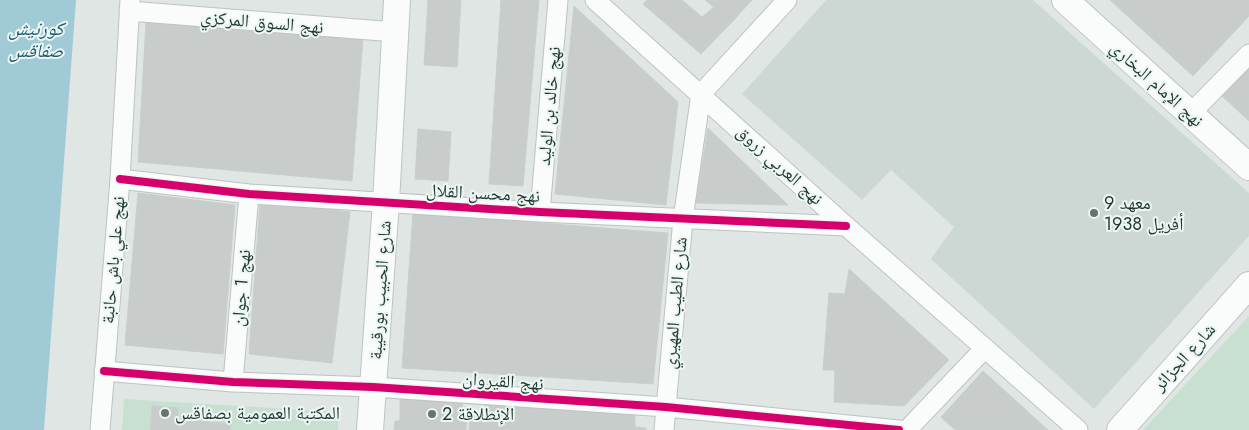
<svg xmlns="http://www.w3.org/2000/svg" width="1249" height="430" font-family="Jost,'Noto Naskh Arabic',sans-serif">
<rect width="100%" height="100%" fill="#e0e6e4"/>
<path fill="#cdd8d4" d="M826,0H1033L1249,193V236L1094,409L931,259L954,227L891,170L862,200L742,94Z"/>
<path fill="#c8e0d1" d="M1249,316V430H1143Z
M124,399L339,412L338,430H122Z"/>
<path fill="#a0cad5" d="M0,0H76L44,430H0Z"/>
<path fill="#c8cdcb" stroke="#c9cfcd" d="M428,0H461L457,67L424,65Z
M501,0H539L523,186L489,184Z
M647,0H682L702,17L714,7L732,22L701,54L643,4Z
M705,0H752L732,22Z
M1110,0H1249V16L1193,76Z
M574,6L678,102L666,205L555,194Z
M146,22L363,38L352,181L138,162Z
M1249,68V121L1222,96Z
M708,128L788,205L696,203Z
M418,129L451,132L448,181L415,179Z
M138,193L235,205L223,354L125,345Z
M260,202L350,212L332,363L249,354Z
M413,213L668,233L653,384L402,368Z
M849,269L949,360L904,406L834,402L835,370H823L829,293L845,294Z
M983,371L1048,430H955L941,417Z
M414,396L462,399L463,412L467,416L466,430H394L395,421H400V399L413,400Z
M486,404L635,415V427L646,428V430H469L470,416H485Z
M152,406L178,408L177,419L231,424L230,430H150Z"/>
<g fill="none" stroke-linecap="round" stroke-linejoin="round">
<g stroke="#bdc3c1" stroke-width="21">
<path id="street" d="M595,0L846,226L1078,430
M129,11L395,32
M1190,114L1249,54
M120,179L249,194L540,212L846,226
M540,212L558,0
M104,371L233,382L373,387L666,407L899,430
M233,382L249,194
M100,430L120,179L130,0
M664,430L683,219L701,94L787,0
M907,430L985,348"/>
</g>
<g stroke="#bdc4c2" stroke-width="28">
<path id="secondary" d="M1065,0L1249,167
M370,430L386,202L397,0
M1120,430L1249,285"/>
</g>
<use href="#street" stroke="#fafbfb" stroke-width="19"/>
<use href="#secondary" stroke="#fafbfb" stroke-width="26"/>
<g stroke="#edf6f2" stroke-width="11">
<path id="cycleway" d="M120,179L249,194L540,212L846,226
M104,371L233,382L373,387L666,407L899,430"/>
</g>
<use href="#cycleway" stroke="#d6006c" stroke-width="8"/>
</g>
<g fill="#637571" stroke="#edf6f2" stroke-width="2">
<circle cx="1094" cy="213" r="5"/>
<circle cx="165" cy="413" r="5"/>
<circle cx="432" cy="414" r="5"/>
</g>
<g text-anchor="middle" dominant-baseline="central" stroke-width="4" stroke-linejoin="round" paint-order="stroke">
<g font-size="18" fill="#1f3833" stroke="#edf6f2">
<text transform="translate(262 22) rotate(5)">نهج السوق المركزي</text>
<text transform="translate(1157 84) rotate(42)">نهج الإمام البخاري</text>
<text transform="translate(549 106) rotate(-85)">نهج خالد بن الوليد</text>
<text transform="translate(780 165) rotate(42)">نهج العربي زروق</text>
<text transform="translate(483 193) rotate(3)">نهج محسن القلال</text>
<text transform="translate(113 260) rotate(-85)">نهج علي باش حانبة</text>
<text transform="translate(241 288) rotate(-85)">نهج 1 جوان</text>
<text transform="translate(380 290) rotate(-86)">شارع الحبيب بورقيبة</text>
<text transform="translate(675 303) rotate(-85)">شارع الطيب المهيري</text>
<text transform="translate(1184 357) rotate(-48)">شارع الجزائر</text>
<text transform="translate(503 381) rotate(4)">نهج القيروان</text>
</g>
<g font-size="18" fill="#1f3833" stroke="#edf6f2" text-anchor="start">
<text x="1104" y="203">معهد 9<tspan x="1104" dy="21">أفريل 1938</tspan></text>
<text x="175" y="413">المكتبة العمومية بصفاقس</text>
<text x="442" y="414">الإنطلاقة 2</text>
</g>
<g font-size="19" font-style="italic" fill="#1a5d73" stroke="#edf6f2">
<text x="36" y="28">كورنيش<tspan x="36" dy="22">صفاقس</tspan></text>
</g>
</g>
</svg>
